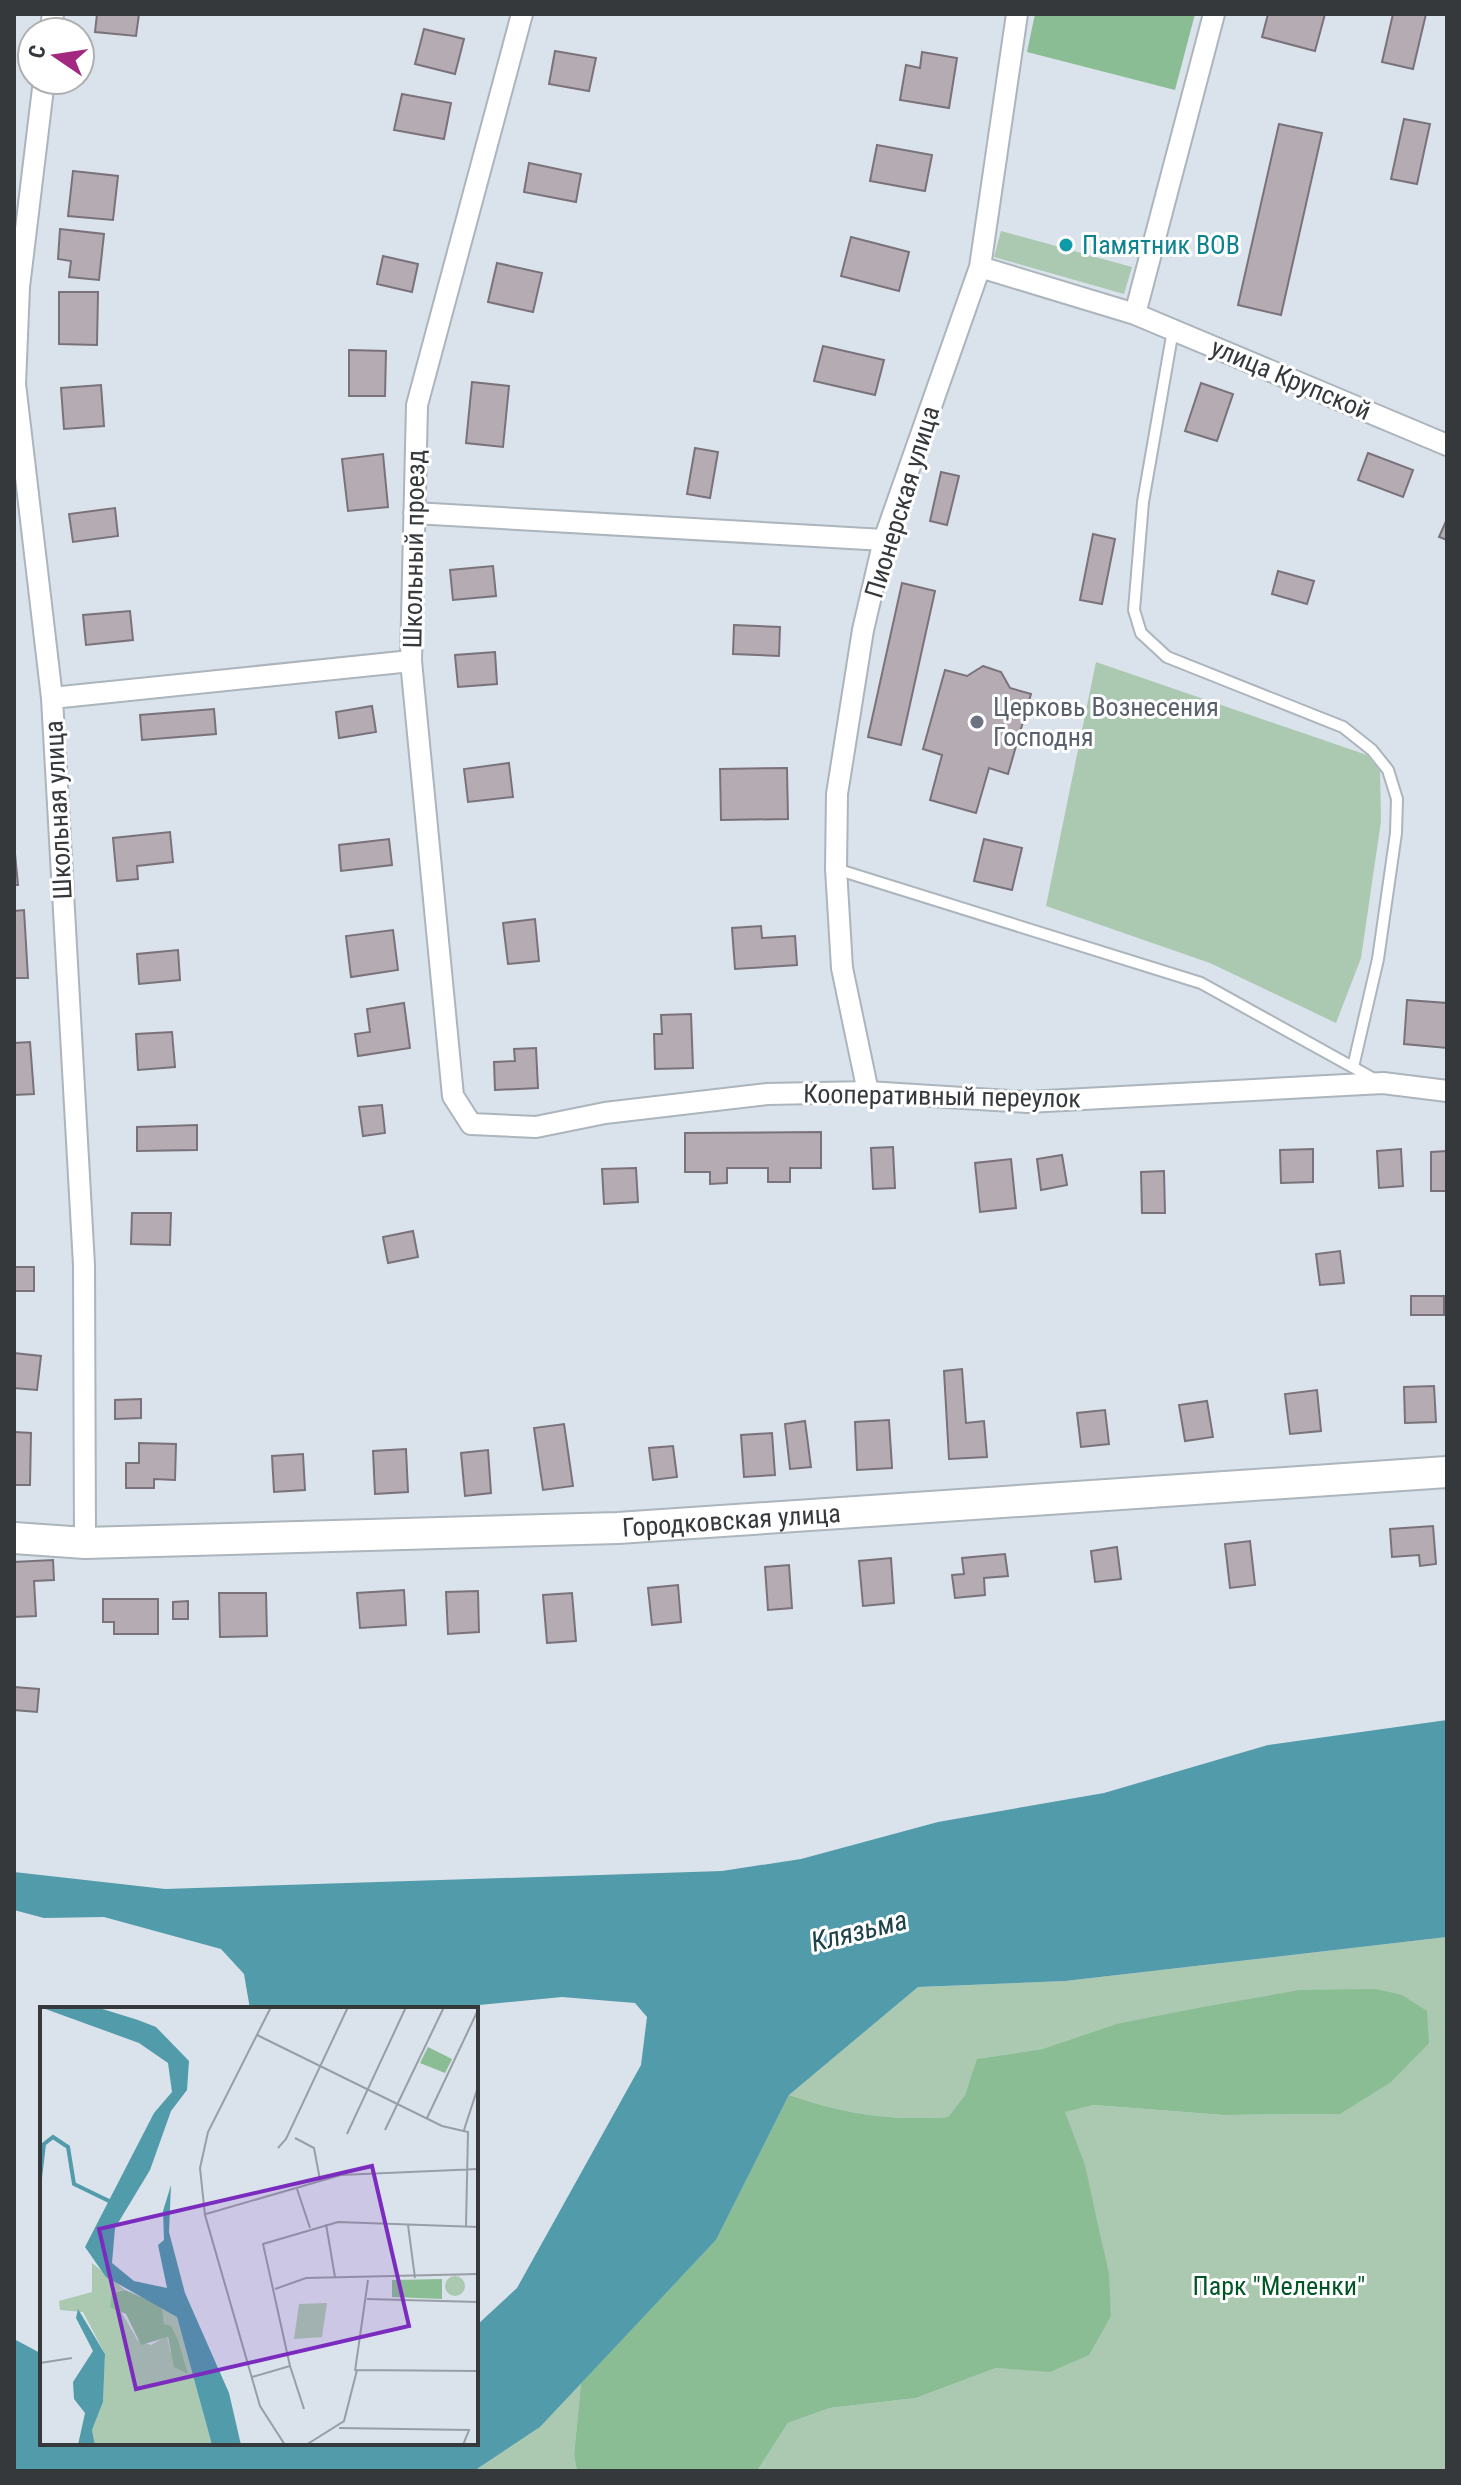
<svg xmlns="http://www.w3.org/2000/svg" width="1461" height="2485" font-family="'Roboto Condensed',sans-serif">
<rect width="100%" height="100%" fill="#dae2eb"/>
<path fill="#aac9b0" d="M1001,231L1132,267L1124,294L994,257Z
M1096,662L1367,755L1380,771L1381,821L1361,958L1336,1023L1210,963L1046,906Z
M1447,1937V2471H757L788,2423L830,2408L916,2398L996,2368L1050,2371L1111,2316C1107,2246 1089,2177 1064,2112L1094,2105L1223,2115L1340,2114L1116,2024L1042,2049L978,2059L965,2095L948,2117C888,2121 846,2114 789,2095L918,1987L1065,1981Z
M581,2383L574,2455L577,2471H474L540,2427Z"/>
<path fill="#8bbd95" d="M1035,14H1195L1175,90L1027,52Z
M1376,1989L1402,1995L1427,2011L1429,2043L1391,2082L1340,2114L1223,2115L1094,2105L1065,2112L1085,2165L1109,2274L1111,2316L1089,2355L1050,2372L996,2368L916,2398L830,2408L788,2423L757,2471H577L574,2455L581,2383L716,2240L789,2095C846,2114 888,2121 948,2117L965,2095L977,2059L1042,2049L1116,2024L1203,2007L1300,1990Z"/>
<path fill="#519baa" d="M1447,1720V1937L1065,1981L918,1987L789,2095L716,2240L540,2427L474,2471H14V2339L42,2354V2443H476V2326L517,2288L641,2065L647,2017L635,2003L562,1997L438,2009H250L244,1974L221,1949L104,1917L44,1918L14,1910V1872L165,1889L722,1871L801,1859L938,1822L1104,1793L1268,1745Z"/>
<path fill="#b4abb3" stroke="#7a727a" stroke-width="2" d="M97,14H139L136,36L95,32Z
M1268,14H1325L1315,51L1262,37Z
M1393,14H1426L1413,69L1382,62Z
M424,29L464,39L455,74L415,64Z
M555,51L596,58L589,91L549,84Z
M922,52L957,58L949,108L900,100L906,65L920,68Z
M402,94L451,103L444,139L394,130Z
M1404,119L1430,124L1417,184L1391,179Z
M1279,124L1322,133L1281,315L1238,305Z
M877,145L932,155L925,191L870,181Z
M529,163L581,174L576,202L524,192Z
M73,171L118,176L113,220L68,216Z
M60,229L104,234L99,280L69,277L71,261L58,259Z
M851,237L909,252L899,291L841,276Z
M383,256L418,264L412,292L377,284Z
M497,263L542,273L533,312L488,302Z
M59,292H98L97,345L59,344Z
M823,346L884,360L875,395L814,381Z
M349,350L386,351L385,396H349Z
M472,382L509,386L503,447L466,443Z
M1201,383L1233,394L1217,441L1185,431Z
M101,385L104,426L64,429L61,388Z
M695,448L718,452L710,498L687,494Z
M1368,453L1413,470L1403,497L1358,480Z
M383,454L388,507L348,511L342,459Z
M941,472L959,476L947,525L930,521Z
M115,508L118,536L73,542L69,514Z
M1447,519V540L1439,537Z
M1093,534L1115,539L1102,604L1080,600Z
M493,566L496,596L453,600L450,570Z
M1278,571L1314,581L1307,604L1272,594Z
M902,583L935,591L901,745L868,737Z
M130,611L133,640L86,645L83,615Z
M734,625L780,627L779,656L733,654Z
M495,652L497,684L458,687L455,655Z
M983,666L1001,672L1010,688L1031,694L1008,774L989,768L976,813L930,800L942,755L923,749L945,670L967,676Z
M372,706L376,732L339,738L336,712Z
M214,709L216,734L142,740L140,715Z
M509,763L513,797L468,802L464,769Z
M787,768L788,819L721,820L720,769Z
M170,832L173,862L137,866L138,879L117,881L113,838Z
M389,839L392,865L341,871L339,845Z
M984,839L1022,848L1012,890L974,881Z
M14,843L18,885H14Z
M24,910L28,978H14V911Z
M535,919L539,961L508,964L503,923Z
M761,926L762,938L795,936L797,965L735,969L732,928Z
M393,930L398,970L351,977L346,936Z
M178,950L180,980L139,984L137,954Z
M1407,1000L1447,1003V1048L1404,1044Z
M404,1003L410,1048L358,1056L355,1034L370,1032L367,1009Z
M691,1014L693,1068L655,1069L654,1034H662L661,1015Z
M172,1032L175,1067L138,1070L136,1034Z
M30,1042L34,1094L14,1095V1043Z
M536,1048L538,1088L495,1090L494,1062L515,1061L514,1049Z
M382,1105L385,1133L363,1136L359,1107Z
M197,1125V1150L137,1151V1127Z
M821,1132V1168H790V1182H768V1168H727V1183L710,1184V1172H685V1133Z
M893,1147L895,1188L873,1189L871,1148Z
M1313,1149V1182L1281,1183L1280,1150Z
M1401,1149L1403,1186L1379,1188L1377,1151Z
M1447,1151V1191H1431V1152Z
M1062,1155L1067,1185L1041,1190L1037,1159Z
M1011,1159L1016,1208L980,1212L975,1163Z
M636,1168L638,1202L604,1204L602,1169Z
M1164,1171L1165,1213H1142L1141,1172Z
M132,1213H171L170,1245L131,1244Z
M413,1231L418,1257L388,1263L383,1237Z
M1340,1251L1344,1283L1320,1285L1316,1254Z
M14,1267H34V1291H14Z
M1411,1296H1444V1315H1411Z
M14,1353L41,1356L37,1390L14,1388Z
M962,1369L966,1423L984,1421L987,1457L949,1459L944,1371Z
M1434,1386L1436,1422L1405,1423L1404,1387Z
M1317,1390L1321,1431L1290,1434L1285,1394Z
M141,1399V1418L115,1419V1400Z
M1207,1401L1213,1437L1185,1441L1179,1405Z
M1105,1410L1109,1444L1081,1447L1077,1413Z
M889,1420L892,1468L857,1470L855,1422Z
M805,1421L811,1467L790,1469L785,1424Z
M564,1424L573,1486L543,1490L534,1428Z
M14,1432L31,1433L30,1485H14Z
M772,1433L775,1475L744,1477L741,1435Z
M139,1443L176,1444L175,1480L154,1479V1488H126V1463H139Z
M673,1446L677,1477L653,1480L649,1448Z
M406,1449L408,1492L375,1494L373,1451Z
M488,1450L491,1493L465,1496L461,1453Z
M303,1454L305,1490L274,1492L272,1456Z
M1433,1526L1436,1564L1420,1566L1419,1555L1392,1557L1390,1529Z
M1250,1541L1255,1585L1230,1588L1225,1544Z
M1117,1547L1121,1579L1095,1582L1091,1551Z
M1005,1554L1008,1576L984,1578L985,1595L955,1598L952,1575L964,1574L962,1558Z
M891,1558L894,1603L863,1606L859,1561Z
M53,1560L54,1580L34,1581L36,1616L14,1617V1562Z
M789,1565L792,1608L768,1610L765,1567Z
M678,1585L681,1622L652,1625L648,1588Z
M404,1590L406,1625L360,1628L357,1593Z
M478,1591L479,1632L448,1634L446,1592Z
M219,1593H266L267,1636L220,1637Z
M572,1593L576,1641L547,1643L543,1595Z
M103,1599H158V1634H114V1622H103Z
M188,1601V1619H173V1602Z
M14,1687L39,1689L37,1712L14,1710Z"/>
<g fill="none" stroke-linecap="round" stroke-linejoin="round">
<g stroke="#acb4bc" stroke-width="14">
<path id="service" d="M1173,330L1143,502L1134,610L1141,633L1167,657L1343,727L1372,750L1388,770L1397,799L1396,833L1378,959L1353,1067
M836,869L1201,983L1376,1080"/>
</g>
<g stroke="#acb4bc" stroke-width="24">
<path id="minor" d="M522,14L417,405L411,661L453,1096L471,1124L536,1127L605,1113L767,1094L868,1092L1027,1102L1383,1083L1447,1091
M50,32L53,14
M44,80L19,287L15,384L52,698L84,1265L85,1543
M980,267L1135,314L1447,445
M1135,314L1214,14
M414,513L884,540
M52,698L411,661
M868,1092L842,968L836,869L837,794L863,630L884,540L980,267L1017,14"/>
</g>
<g stroke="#acb4bc" stroke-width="34">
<g id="secondary">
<path id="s1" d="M14,1538L85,1543L618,1528L1447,1472"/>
</g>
</g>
<use href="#service" stroke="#fff" stroke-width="10"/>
<use href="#minor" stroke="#fff" stroke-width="20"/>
<use href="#secondary" stroke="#fff" stroke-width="30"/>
</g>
<circle fill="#0f9aa8" stroke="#fff" stroke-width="3" cx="1066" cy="245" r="8"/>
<circle fill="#6b7280" stroke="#fff" stroke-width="3" cx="977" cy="722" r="8"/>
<g text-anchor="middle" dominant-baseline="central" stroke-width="6" stroke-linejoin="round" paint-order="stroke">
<g font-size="26" fill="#0d838f" stroke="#fff" text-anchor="start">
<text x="1082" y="245">Памятник ВОВ</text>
</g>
<g font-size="26" fill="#36393c" stroke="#fff">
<text transform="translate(1291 379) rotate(23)">улица Крупской</text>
<text transform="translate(902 502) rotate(-73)">Пионерская улица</text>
<text transform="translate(414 549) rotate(-89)">Школьный проезд</text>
<text transform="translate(58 810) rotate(-93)">Школьная улица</text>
<text transform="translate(942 1096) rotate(1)">Кооперативный переулок</text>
<text stroke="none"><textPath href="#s1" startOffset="718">Городковская улица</textPath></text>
</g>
<g font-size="26" fill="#5b616d" stroke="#fff" text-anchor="start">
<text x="993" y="707">Церковь Вознесения<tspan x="993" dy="30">Господня</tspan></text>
</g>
<g font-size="26" fill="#015626" stroke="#fff">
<text x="1279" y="2286">Парк "Меленки"</text>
</g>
<g font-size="28" font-style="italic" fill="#1e4249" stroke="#fff">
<text transform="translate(859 1931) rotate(-14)">Клязьма</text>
</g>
</g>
<g transform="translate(40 2007)">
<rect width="438" height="438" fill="#dae2eb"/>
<path d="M52,256L85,283L77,284L82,306L98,334L111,338L127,329L131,347L138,333L124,317L122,299L137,310L172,438H55L52,423L63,395L65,347L43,305L20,303L19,294L52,285ZM405 279a10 10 0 1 1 20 0a10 10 0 1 1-20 0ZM287,296L282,330L254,332L259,297Z" fill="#aac9b0"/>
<path d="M388,40L412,52L405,66L380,56ZM402,272V292L352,290V273ZM85,283L122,299L124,317L131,319L138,333L148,367L134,360L128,330L101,338L86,307L70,300L72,286Z" fill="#8bbd95"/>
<path d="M0,0H56L98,13L116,20L149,54L147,83L131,104L110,163L75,221L72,256L94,274L127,281L118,238L124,233L123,204L131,178L129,225L145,286L189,386L201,438H172L137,310L66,270L45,240L114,106L132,85L128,56L99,36ZM38,302L65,347L63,395L52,423L55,438H38L45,406L34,392L33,375L53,344L36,311Z" fill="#519baa"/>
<path fill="none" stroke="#519baa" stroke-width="4" d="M0,171L4,137L13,130L28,140L34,177L69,194"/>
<path fill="none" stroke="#989ea5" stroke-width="2" d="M231,0L168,125L160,161L165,208L220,399L245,438M217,28L402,119L428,125L426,219M387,111L438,3M345,123L404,0M424,123L438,80M307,127L366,0M255,131L274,141L280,173M238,141L246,132L308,0M257,182L270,221M166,207L301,168L438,162M286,217L295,270M368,218L375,271M235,282L266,271L438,267M327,292L438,295M0,356L32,351M250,359L264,402M315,364L328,273M212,370L250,359L223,237L298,215L438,220M299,421L429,423L423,438M266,438L304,414L317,363L438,364"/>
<path fill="#7b2cbf" fill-opacity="0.15" stroke="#7b2cbf" stroke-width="4" d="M332,159L369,319L96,382L59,222Z"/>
<rect width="438" height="438" fill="none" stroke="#36393c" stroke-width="4"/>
</g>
<rect width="1461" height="2485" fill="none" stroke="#36393c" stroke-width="32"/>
<g transform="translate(56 56) rotate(283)"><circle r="38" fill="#ffffff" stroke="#afb0b1" stroke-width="2"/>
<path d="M0-6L14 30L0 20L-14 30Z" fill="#a2297f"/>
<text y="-12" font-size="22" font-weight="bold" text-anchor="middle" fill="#36393c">С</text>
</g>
</svg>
